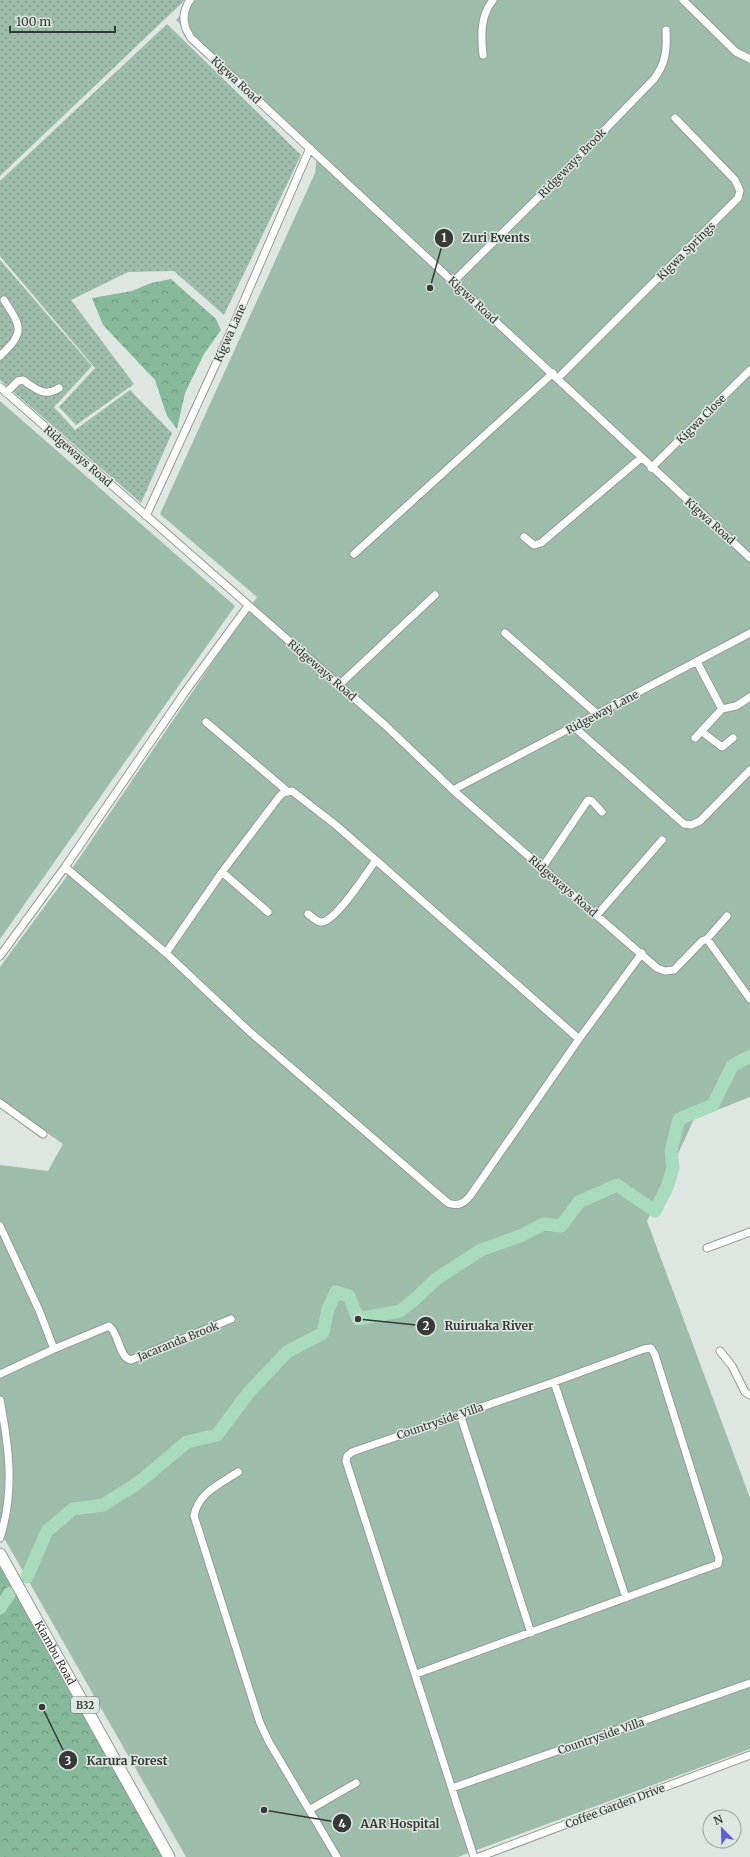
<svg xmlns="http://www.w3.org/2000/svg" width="750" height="1857" font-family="Merriweather,serif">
<defs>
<pattern id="grass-dots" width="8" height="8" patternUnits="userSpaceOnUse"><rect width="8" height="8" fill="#9dbca9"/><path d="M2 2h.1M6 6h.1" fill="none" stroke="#819a8b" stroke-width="1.8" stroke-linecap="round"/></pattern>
<pattern id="forest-crowns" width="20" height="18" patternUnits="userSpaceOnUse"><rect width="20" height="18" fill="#87ba9b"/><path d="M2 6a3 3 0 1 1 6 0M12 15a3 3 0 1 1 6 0" fill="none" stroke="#6f987f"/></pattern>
</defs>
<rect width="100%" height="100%" fill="#dee6e1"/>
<path fill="url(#grass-dots)" d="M0,0H185L0,176Z
M167,24L301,155L224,315L174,271L128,272L71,300L134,384L76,425L59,407L95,368L0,256V181Z
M0,260L92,366L54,407L75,430L130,390L172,433L141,503L0,380Z"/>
<path fill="url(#forest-crowns)" d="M171,279L216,319L221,330L204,354L185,393L177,429L167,416L155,380L103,325L92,298L132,291L151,283Z
M0,1557L167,1857H0Z"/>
<path fill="#9dbca9" d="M195,0H750V1097L694,1119L647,1221L750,1498V1749L458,1857H186L0,1531V1165L48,1171L63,1144L0,1101V967L67,876L257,597L160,514L315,173L317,155L176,20Z
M0,401L235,606L0,939Z"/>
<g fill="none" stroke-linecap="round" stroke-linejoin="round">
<path stroke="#a7dbbb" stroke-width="13" d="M27,1577L47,1531L73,1509L103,1505L138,1483L187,1442L217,1435L249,1392L287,1352L323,1333L328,1309L336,1292L349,1296L358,1319L400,1311L414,1300L436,1279L481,1250L520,1236L544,1224L561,1226L579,1202L617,1185L655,1211L668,1185L673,1167L671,1151L679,1119L713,1105L732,1066L750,1056
M0,1608L10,1593"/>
<g stroke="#959c97" stroke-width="9">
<path id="minor" d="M190,0C182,12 182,25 191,38L750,558
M683,0L736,52L750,59
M483,55C481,36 480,16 493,0
M453,282L560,176L654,79C666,63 667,50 666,30
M0,356C25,332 22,328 4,300
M558,378L738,198L740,191L735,180L675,118
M0,387L386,726L453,790L542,868L657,968L665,971L674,970L702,941L707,939L750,999
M6,393L18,381L23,380C35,388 44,398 59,388
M651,468L750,370
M146,516L231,331L310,148
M524,537L534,545L541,543L641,458
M354,554L553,373
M248,606L185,692L65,867L166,953L250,1032L448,1203C458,1207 464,1203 470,1196L579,1039L642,953
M505,633L597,714
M339,685L435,595
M722,709L736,706L750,697
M206,722L287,791
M573,726L684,824L691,825L700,821L750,770
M701,731L722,747L733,738
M695,738L722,709L697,662
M453,790L750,633
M542,868L588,800L592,801L602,812
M222,872L268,912
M308,914C312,916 316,922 321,922C335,923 367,872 376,860
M597,915L662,840
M707,939L727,916
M166,953L222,872L279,797L283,793L292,791L337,826L579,1039
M0,956L65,867
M0,1103L43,1134
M0,1226L39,1310L54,1349L0,1374
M707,1248L750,1232
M54,1349L109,1326C119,1333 119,1358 131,1360L231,1319
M720,1351L732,1366L745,1392L750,1395
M554,1382L626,1598
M0,1400C9,1447 15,1491 0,1538
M460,1414L531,1633
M238,1472C220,1484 198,1493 194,1516L260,1723L269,1742L337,1857
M416,1674L718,1564L719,1558L655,1355L651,1348L644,1349L554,1382L352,1452L347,1456L346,1461L474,1857
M452,1788L750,1683
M309,1810L356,1783
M479,1857L750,1755"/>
</g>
<g stroke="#959c97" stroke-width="13">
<g id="highway">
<path id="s1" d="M0,1554L169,1857"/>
</g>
</g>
<use href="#minor" stroke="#fff" stroke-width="7"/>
<use href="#highway" stroke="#fff" stroke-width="11"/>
</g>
<g text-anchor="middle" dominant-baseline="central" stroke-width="3" stroke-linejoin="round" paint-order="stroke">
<rect fill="#dee6e1" stroke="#696e6b" stroke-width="1" x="71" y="1697" width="28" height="16" rx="3"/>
<g font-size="10" font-weight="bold" fill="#373a38">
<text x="85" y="1705">B32</text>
</g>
<g font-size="11" fill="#373a38" stroke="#dee6e1">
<text transform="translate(236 80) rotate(43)">Kigwa Road</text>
<text transform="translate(572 163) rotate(-46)">Ridgeways Brook</text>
<text transform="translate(686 251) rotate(-45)">Kigwa Springs</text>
<text transform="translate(473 300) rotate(43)">Kigwa Road</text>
<text transform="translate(230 333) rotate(-66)">Kigwa Lane</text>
<text transform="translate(701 419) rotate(-45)">Kigwa Close</text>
<text transform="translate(78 456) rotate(41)">Ridgeways Road</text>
<text transform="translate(710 521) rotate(42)">Kigwa Road</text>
<text transform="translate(322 670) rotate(41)">Ridgeways Road</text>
<text transform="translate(602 712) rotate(-28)">Ridgeway Lane</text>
<text transform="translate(563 886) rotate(41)">Ridgeways Road</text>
<text transform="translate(178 1341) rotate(-22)">Jacaranda Brook</text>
<text transform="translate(440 1421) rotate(-19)">Countryside Villa</text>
<text stroke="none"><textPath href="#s1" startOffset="113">Kiambu Road</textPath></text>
<text transform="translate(601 1736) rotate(-19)">Countryside Villa</text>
<text transform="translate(615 1806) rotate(-21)">Coffee Garden Drive</text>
</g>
</g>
<path fill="none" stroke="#373a38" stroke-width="1.5" d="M430 288L444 238M358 1319L426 1326M42 1707L68 1760M264 1810L342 1823"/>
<g fill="#373a38" stroke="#dee6e1" stroke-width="1.5">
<circle cx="430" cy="288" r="4"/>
<circle cx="358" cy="1319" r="4"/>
<circle cx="42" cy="1707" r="4"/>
<circle cx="264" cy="1810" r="4"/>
<circle cx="444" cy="238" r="10"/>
<circle cx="426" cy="1326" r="10"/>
<circle cx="68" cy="1760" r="10"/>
<circle cx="342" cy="1823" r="10"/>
</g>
<g font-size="12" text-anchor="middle" font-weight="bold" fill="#fff">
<text x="444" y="242">1</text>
<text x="426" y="1330">2</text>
<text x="68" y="1765">3</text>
<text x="342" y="1828">4</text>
</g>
<g font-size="12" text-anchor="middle" font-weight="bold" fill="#373a38" stroke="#dee6e1" stroke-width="3" stroke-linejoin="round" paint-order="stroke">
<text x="496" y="242">Zuri Events</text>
<text x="489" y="1330">Ruiruaka River</text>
<text x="127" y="1765">Karura Forest</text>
<text x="400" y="1828">AAR Hospital</text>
</g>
<g transform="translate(722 1829) rotate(337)"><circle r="19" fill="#dee6e1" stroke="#9ba19d"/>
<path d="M0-3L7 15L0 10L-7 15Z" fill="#5e5ed6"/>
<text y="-6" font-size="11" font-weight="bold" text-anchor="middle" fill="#373a38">N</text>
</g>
<path d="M10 26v6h105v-6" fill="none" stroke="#373a38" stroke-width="2"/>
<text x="16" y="26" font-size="12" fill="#373a38" stroke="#dee6e1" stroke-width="3" paint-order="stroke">100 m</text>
</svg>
